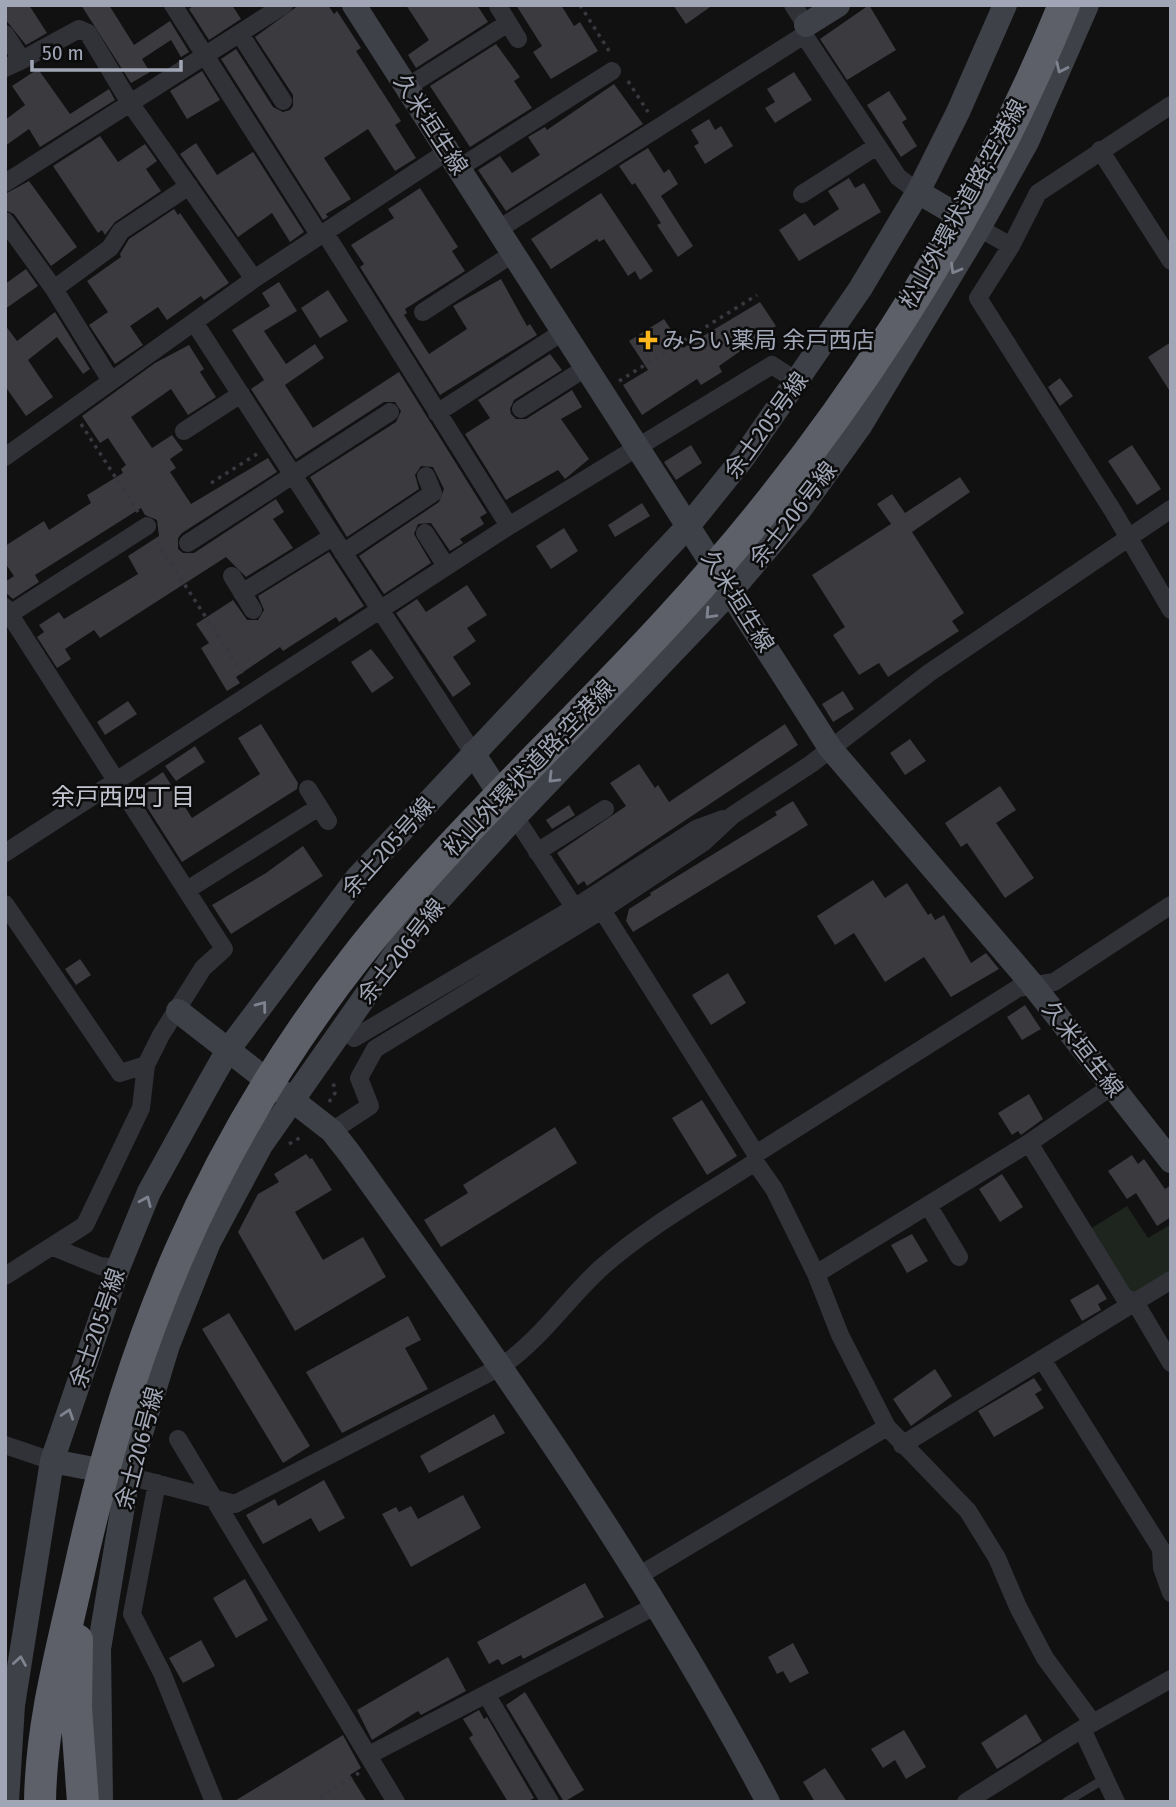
<svg xmlns="http://www.w3.org/2000/svg" width="1176" height="1807" font-family="'Fira Sans Condensed','Noto Sans JP',sans-serif">
<rect width="100%" height="100%" fill="#111112"/>
<path fill="#1d251e" d="M1127,1206L1148,1238L1171,1224V1277L1136,1297L1129,1293L1090,1229Z"/>
<path fill="#3a3a3f" d="M5,5H29L47,33L26,45L5,19Z
M81,5H109L134,45L170,21L189,52L181,57L171,40L142,59L150,72L131,83Z
M194,5H232L241,19L209,40L189,9Z
M299,5H328L334,14L337,11L361,48L356,51L401,121L395,125L416,158L395,171L368,129L324,158L351,199L326,214L328,217L323,220L221,59L236,49L273,107L283,112L290,110L293,106V95L255,37Z
M406,5H477L488,22L416,68L408,55L429,40Z
M516,5H561L574,26L580,22L598,51L551,79L533,52L542,46Z
M673,5H713L686,24Z
M869,5L896,50L847,80L820,39Z
M496,44L520,77L514,81L532,108L470,147L430,86Z
M38,69L70,114L109,89L115,100L40,147L29,129L5,146V120L25,105L12,86Z
M202,71L220,100L187,119L170,91Z
M794,72L812,100L775,123L765,108L775,102L767,89Z
M614,84L643,124L506,211L478,170L500,156L512,173L540,155L528,137L545,127L547,130Z
M889,91L907,119L902,122L917,146L901,157L867,105Z
M709,119L715,130L721,126L733,146L705,164L694,146L699,143L691,130Z
M100,136L118,162L145,144L157,161L146,169L161,191L115,222L105,235L102,230L98,233L53,166Z
M196,143L217,175L253,152L304,232L290,242L272,213L238,237L180,154Z
M648,148L664,173L669,169L678,184L661,196L693,246L678,257L657,225L661,223L635,183L632,185L619,166Z
M849,178L855,188L864,183L881,212L799,261L779,230L805,213L814,226L839,209L828,191Z
M29,181L77,247L51,266L14,214L5,210V194Z
M420,188L458,247L452,251L465,271L405,309L407,313L404,315L429,354L467,329L453,306L501,279L527,326L530,324L537,335L440,395L360,267L364,264L351,245L394,218L388,209Z
M601,193L653,271L640,280L635,271L628,276L604,239L599,242L597,239L551,269L531,239Z
M174,209L178,215L180,213L229,283L204,300L201,296L167,320L158,307L130,326L143,345L115,364L89,325L108,312L87,281L121,257L120,254L129,239Z
M26,269L38,286L5,309V284Z
M279,282L297,311L264,331L286,364L315,344L324,358L285,385L313,428L399,372L487,513L480,517L484,524L460,539L463,543L450,551L431,523L418,524L414,534L431,563L384,594L359,556L439,502L444,489L433,467L421,466L415,475L419,489L347,537L310,477L396,422L401,411L395,402H384L296,459L251,389L264,380L232,330L270,306L262,293Z
M328,290L348,321L320,338L301,308Z
M760,302L776,326L719,366L722,372L701,385L697,379L642,415L623,385L648,370L629,341L664,319L683,348Z
M55,312L90,369L83,374L57,337L28,360L53,397L26,416L5,386V325L17,341Z
M1171,342V393L1148,357Z
M189,345L204,369L200,372L216,397L188,415L171,389L131,417L152,448L172,435L183,450L170,459L176,468L170,472L191,504L268,458L277,472L182,533L178,538V549L183,553H194L276,499L284,512L273,519L293,548L246,577L226,557L100,638L94,630L65,649L71,659L57,668L37,637L44,632L39,625L59,612L64,619L138,574L128,556L159,536L157,520L145,515L141,508L35,575L39,582L13,599L5,592V582L14,576L5,563V546L44,521L49,530L91,503L87,495L123,473L121,469L126,465L108,438L100,443L82,416L155,363Z
M550,354L562,370L514,400L510,409L511,414L516,419H526L572,390L582,407L561,419L589,459L565,479L558,470L506,500L465,434L490,418L478,400Z
M1060,378L1073,396L1060,406L1048,387Z
M691,445L702,463L676,480L664,462Z
M1132,445L1161,489L1137,505L1108,461Z
M960,477L970,492L912,532L964,613L952,621L959,631L888,677L879,663L859,675L833,635L845,627L812,575L891,524L877,504L892,494L905,513Z
M642,503L650,516L615,537L608,525Z
M564,528L578,551L551,569L536,546Z
M329,552L364,606L339,622L336,617L283,651L280,647L236,677L240,683L227,691L201,648L209,643L196,624L233,600L247,620H258L264,610L258,596Z
M467,585L487,615L467,628L476,641L453,657L471,684L453,697L396,613L417,599L426,612Z
M371,649L394,678L372,693L351,662Z
M843,691L854,709L833,722L822,704Z
M128,701L137,714L105,735L97,722Z
M261,724L298,783L297,789L182,862L136,790L163,772L192,818L260,774L238,738Z
M785,724L798,745L590,884L587,886L584,881L578,885L557,853L626,806L610,783L639,764L655,788L658,785L669,802Z
M910,739L926,761L905,775L890,753Z
M195,746L205,762L176,781L165,766Z
M1000,786L1016,810L996,823L1034,878L1005,898L967,843L961,847L945,823Z
M793,801L808,825L633,932L626,921L629,909L651,895L650,893L777,815L775,812Z
M569,805L575,815L552,829L546,820Z
M303,846L323,876L231,934L212,905L266,873Z
M873,880L885,898L907,883L928,915L931,913L935,920L944,915L971,963L986,953L999,969L951,997L924,957L885,982L854,933L835,945L817,916Z
M80,959L91,975L76,985L65,969Z
M728,973L746,1003L711,1025L692,995Z
M1025,1005L1041,1029L1022,1040L1007,1017Z
M1029,1094L1043,1119L1021,1135L1018,1131L1012,1135L998,1113Z
M702,1100L737,1156L707,1175L672,1118Z
M555,1127L577,1163L441,1247L424,1220L468,1193L463,1185Z
M306,1154L310,1159L312,1158L332,1190L295,1212L323,1260L363,1237L386,1277L295,1331L238,1232L258,1194L279,1182L274,1174Z
M1132,1155L1138,1164L1144,1159L1165,1189L1171,1185V1217L1157,1226L1136,1193L1127,1199L1108,1171Z
M1002,1174L1023,1207L1000,1222L979,1189Z
M912,1234L928,1261L907,1273L891,1245Z
M1098,1284L1107,1299L1098,1304L1101,1310L1082,1321L1070,1300Z
M229,1313L310,1446L283,1463L202,1329Z
M408,1316L421,1340L405,1348L428,1389L342,1433L306,1372Z
M935,1369L952,1396L911,1426L893,1399Z
M1034,1378L1042,1390L1035,1394L1044,1408L994,1437L978,1411Z
M494,1414L505,1433L429,1473L420,1456Z
M324,1480L345,1518L319,1532L311,1518L263,1544L246,1515L275,1499L278,1506Z
M463,1495L481,1528L411,1567L382,1514L396,1507L399,1512L411,1506L418,1519Z
M245,1579L268,1620L236,1638L213,1598Z
M585,1583L604,1617L523,1659L521,1655L502,1665L498,1659L489,1664L477,1642Z
M201,1640L215,1666L183,1683L169,1658Z
M793,1643L809,1673L790,1683L783,1671L777,1674L768,1657Z
M448,1657L466,1691L421,1715L418,1711L372,1740L357,1710Z
M525,1692L584,1790L564,1802L506,1705Z
M479,1710L484,1719L487,1717L534,1798L527,1802H508L469,1738L473,1735L463,1719Z
M1026,1714L1042,1741L997,1769L981,1743Z
M904,1730L926,1767L906,1779L895,1760L883,1768L871,1749Z
M343,1735L361,1768L350,1775L367,1802H233Z
M825,1768L847,1802H815L803,1782Z"/>
<g fill="none" stroke-linecap="round" stroke-linejoin="round">
<path stroke="#37393f" stroke-width="3.5" stroke-dasharray="3.5 5" stroke-linecap="butt" d="M580,5L611,54
M628,81L648,112
M619,381L757,295
M81,424L138,512
M211,483L257,454
M157,542L244,676
M329,1102L335,1093L333,1080
M289,1144L303,1136
M313,1802L359,1773"/>
<path stroke="#313238" stroke-width="9" d="M1066,1802L1106,1778"/>
<path stroke="#313238" stroke-width="18" d="M173,5L320,236
M498,6L518,39
M5,34L22,60L79,29L88,33L130,103L254,279
M240,34L283,101
M804,35L898,177L918,192
M5,68L22,60
M407,87L508,23
M1100,150L1171,261
M459,168L612,71
M5,183L284,5
M802,194L877,146
M5,221L54,289L111,381
M979,228L1011,246L978,298L1113,511L1171,610
M499,229L804,35L806,25L793,5
M325,233L509,526
M1011,246L1038,193L1171,105
M54,289L110,248L121,231L189,186
M423,312L514,253
M194,322L473,753
M521,409L587,367
M437,413L564,331
M184,431L241,394
M5,457L254,279L448,151
M425,533L446,566
M188,543L390,412
M343,553L433,493L426,476
M232,576L253,610
M242,593L332,537
M5,607L224,949L203,968L161,1035L146,1065L141,1108L85,1225L5,1276
M10,614L147,526
M308,789L328,821
M515,817L580,916
M537,852L605,809
M5,853L509,526L772,365L798,382
M187,890L319,807
M5,904L120,1073L146,1065
M602,910L756,1154
M354,1038L574,908L696,829L723,819
M332,1131L370,1106L359,1078L375,1049L602,910L704,842L733,815L811,764L929,673L1171,509
M1029,1143L1124,1297L1135,1302L1171,1363
M755,1162L774,1189L816,1274L840,1335L887,1427L968,1511L997,1558L1018,1607L1045,1658L1093,1723
M928,1205L959,1257
M53,1247L100,1266L118,1268
M816,1274L1029,1143L1112,1086
M1042,1359L1161,1549L1162,1568L1171,1593
M178,1439L396,1802
M5,1445L52,1461
M902,1445L1171,1280
M128,1476L235,1504L502,1366C543,1337 565,1301 601,1268C647,1227 703,1196 755,1162L756,1154L1018,988L1054,982L1171,905
M157,1483L132,1614L162,1673L214,1802
M640,1575L887,1427
M486,1694L550,1802
M1082,1729L1116,1802
M369,1755L657,1605
M966,1802L1082,1729L1171,1679"/>
<path stroke="#3f4148" stroke-width="24" d="M354,5L830,748L1032,984L1171,1161
M806,25L838,5
M918,192L976,226
M473,753L508,807
M178,1011L332,1131L350,1154C500,1363 648,1573 768,1802
M52,1461L120,1474
M7,1802L13,1705L52,1461L118,1268L149,1192L208,1085L228,1050L357,878L689,525L743,458L860,289L918,192L958,112L1005,5
M101,1802L99,1649L128,1476L168,1345L209,1242L261,1145L414,927L515,817L731,591L799,511L860,426L979,228L1027,142L1087,5"/>
<path stroke="#5d6069" stroke-width="32" d="M77,1640L76,1708L83,1802
M40,1802C41,1723 62,1649 79,1572C129,1343 208,1147 354,960C448,839 568,731 671,618C834,441 973,229 1064,5"/>
</g>
<defs><path id="oneway-chevron" d="M-2-3.5L2.5 0L-2 3.5" fill="none" stroke-width="1.6" stroke-linecap="round" stroke-linejoin="round" transform="scale(1.75)"/></defs>
<g stroke="#7e838f">
<use href="#oneway-chevron" transform="translate(1061 68) rotate(115)"/>
<use href="#oneway-chevron" transform="translate(955 269) rotate(120)"/>
<use href="#oneway-chevron" transform="translate(710 614) rotate(133)"/>
<use href="#oneway-chevron" transform="translate(553 778) rotate(135)"/>
<use href="#oneway-chevron" transform="translate(262 1006) rotate(-53)"/>
<use href="#oneway-chevron" transform="translate(146 1201) rotate(-67)"/>
<use href="#oneway-chevron" transform="translate(68 1414) rotate(-72)"/>
<use href="#oneway-chevron" transform="translate(20 1661) rotate(-81)"/>
</g>
<path fill="#ffb51c" stroke="#0c0c0d" stroke-width="2.5" d="M644.5 329.5h7v7h7v7h-7v7h-7v-7h-7v-7h7z"/>
<g text-anchor="middle" dominant-baseline="central" stroke-width="5" stroke-linejoin="round" paint-order="stroke">
<g font-size="23" fill="#a0a6b5" stroke="#0c0c0d">
<text transform="translate(431 124) rotate(57)">久米垣生線</text>
<text transform="translate(963 204) rotate(-61)">松山外環状道路;空港線</text>
<text transform="translate(766 425) rotate(-54)">余土205号線</text>
<text transform="translate(793 514) rotate(-52)">余土206号線</text>
<text transform="translate(738 601) rotate(58)">久米垣生線</text>
<text transform="translate(529 768) rotate(-46)">松山外環状道路;空港線</text>
<text transform="translate(388 847) rotate(-48)">余土205号線</text>
<text transform="translate(401 951) rotate(-52)">余土206号線</text>
<text transform="translate(1083 1049) rotate(52)">久米垣生線</text>
<text transform="translate(97 1328) rotate(-71)">余土205号線</text>
<text transform="translate(139 1448) rotate(-75)">余土206号線</text>
</g>
<g font-size="23" fill="#a0a6b5" stroke="#0c0c0d" text-anchor="start">
<text x="662" y="340">みらい薬局 余戸西店</text>
</g>
<g font-size="24" fill="#c2c5d0" stroke="#0c0c0d">
<text x="123" y="797">余戸西四丁目</text>
</g>
</g>
<rect width="1176" height="1807" fill="none" stroke="#a0a6b5" stroke-width="14"/>
<path d="M32 60v10h149v-10" fill="none" stroke="#a0a6b5" stroke-width="3.5"/>
<text x="42" y="60" font-size="21" fill="#a0a6b5" stroke="#0c0c0d" stroke-width="5" paint-order="stroke">50 m</text>
</svg>
